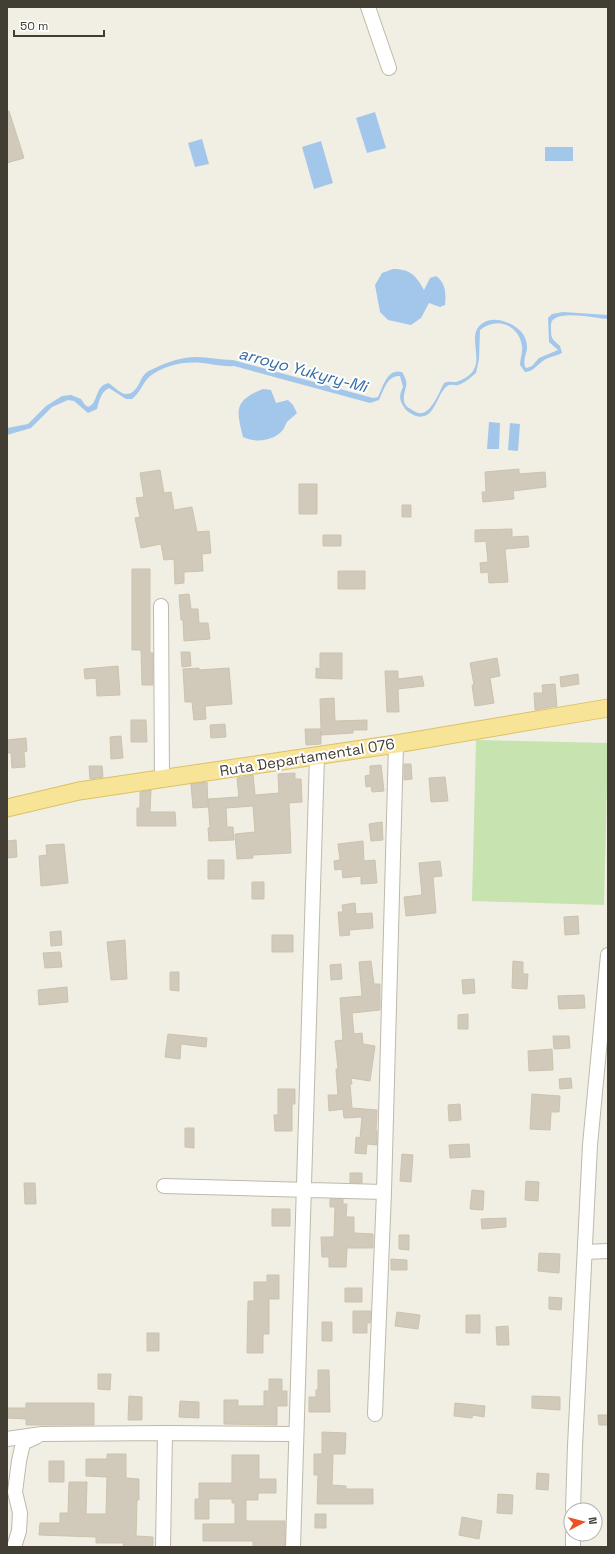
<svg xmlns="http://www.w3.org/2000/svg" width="615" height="1554" font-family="'Space Grotesk',sans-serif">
<rect width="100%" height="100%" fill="#f1eee4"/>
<path fill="#c7e3af" d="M476,740L608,743L604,905L472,901Z"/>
<path fill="#a3c7ea" d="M375,112L386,148L367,153L356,118Z
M202,139L209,164L195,167L188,143Z
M321,141L333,183L314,189L302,147Z
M545,147H573V161H545Z
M393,269C410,269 416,275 424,290L430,278L436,276C446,283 446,294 445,305L440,307L429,303L421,318L411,325L388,320L380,312L375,285L382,273Z
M563,312L608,315V319C595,318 565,311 554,319C551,321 551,324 551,327C551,340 552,338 560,346L562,353C557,356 552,356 546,359C538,363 534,372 525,372L520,365C520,359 523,352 522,346C519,325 497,316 480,330L479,359L476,373C471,377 465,383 458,385C454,386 451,383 447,386C436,395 435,421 416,416C411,414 406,411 404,407C399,400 399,395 403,387L400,376C387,375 384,390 379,400L370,403L234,366C223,367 213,364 202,363C184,361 164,365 149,377C142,384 140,393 132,399H126L109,388C101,392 99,401 97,409L88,413L74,401L68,400L52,407L31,428L7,435V428L28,424L46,406L62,396L71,395L81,399L85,405L88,407C99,403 94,387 108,383C114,386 120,394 126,394C137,394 139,381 144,375C147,371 151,370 155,368C168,362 181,357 196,357C208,357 220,360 233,360L373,398L378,397C383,387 387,368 402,372C411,386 403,388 404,400C404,406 409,408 414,411C429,421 438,394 444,383C449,381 450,382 455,382C460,382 471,375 473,371C483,357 466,333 483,323C489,319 496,319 503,321C516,325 528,334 527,349C526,355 523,360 525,367L527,368L532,366L539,358L558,350L549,342L548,318L552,314Z
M263,389L271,390L276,403L288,400L293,405L297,413C294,416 290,419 287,422C285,425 284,429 282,431C273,441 255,443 243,437C236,409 234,401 263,389Z
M489,422L500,423L499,449H487Z
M510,423L520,424L518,451L508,450Z"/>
<path fill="#d1caba" stroke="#cbc3ae" d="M7,111H9L24,158L7,163Z
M519,469V474L545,472L546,487L513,491L514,499L483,502L482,492H486L485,472Z
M160,470L164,493L171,492L174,510L192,507L197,532L209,531L211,553L202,554L203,571L184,572V583L175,584L174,559L164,560L161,544L141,548L135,518L140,517L136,498L144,497L140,473Z
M299,484H317V514H299Z
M402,505H411V517H402Z
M512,529V537L528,536L529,547L505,549L508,582L489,583L488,572L481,573L480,563L488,562L486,541L475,542V530Z
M323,535H341V546H323Z
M132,569H150V653H153V685H142L141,650H132Z
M338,571H365V589H338Z
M189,594L191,609H198L199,623H208L210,639L184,641L183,620H181L179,595Z
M181,652H190L191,666L182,667Z
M320,653H342V679L316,678V668L320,669Z
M497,658L500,676L490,678L494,703L475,706L472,685H474L470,663Z
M118,666L120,695L97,696L96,678L85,679L84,669Z
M199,668V670L229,668L232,704L205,706L206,719L194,720L192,702H185L183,669Z
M385,671H398V679L422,676L424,686L398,689L399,712H387Z
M578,674L579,684L561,687L560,677Z
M555,684L557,706L535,710L534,693H543L542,685Z
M334,698L335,721L367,720V730H353V733L321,735V731V744L306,745L305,729H321L320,699Z
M131,720H146L147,742H131Z
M225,724L226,737L211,738L210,725Z
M121,736L123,758L111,759L110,737Z
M26,738L27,751L24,752L25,767L12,768L11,753H7V740Z
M404,764H411L412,779L404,780Z
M381,765L384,791L372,792L371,786L366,787L365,776L370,775V766Z
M89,766H102L103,777L90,779Z
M295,773V779H301L302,802L289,803L291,853L253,855V858L237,859L235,834L255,832L253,806L226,808L227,827H233L234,840L209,841L208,828H210L208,799L239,797L237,778L253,775L255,795L279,793L278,774Z
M445,777L448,801L431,802L429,778Z
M207,782L208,807L193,808L191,784Z
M151,790L150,812H175L176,826H137V808H140V792Z
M382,822L383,840L371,841L369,824Z
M16,840L17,857L7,858V841Z
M363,841L364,861L375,860L377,883L361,884V876L343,878L342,869L335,870L334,861L340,860L338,844Z
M64,844L68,883L41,886L39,856L47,855L46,845Z
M208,860H224V879H208Z
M440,861L442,876L433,877L436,913L406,916L404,897L422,895L419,863Z
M252,882H264V899H252Z
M355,903L356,914L372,913L373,928L349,930L350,935L340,936L338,912H343L342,905Z
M578,916L579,934L565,935L564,917Z
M61,931L62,945L51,946L50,932Z
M272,935H293V952H272Z
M125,940L127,979L111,980L107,942Z
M60,952L62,967L45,968L43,953Z
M371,961L374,984H380V1010L352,1013L354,1034L362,1033L363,1044L375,1046L370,1081L351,1078L352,1084H350L352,1108L377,1110L376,1131H377V1145L367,1144L366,1154L355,1153L356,1137L360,1138L362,1117L344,1118L343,1109L329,1111L328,1095H338L336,1069H338L335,1041L343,1040L340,998L362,996L359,962Z
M513,961L523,962V974H528L527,989L512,988Z
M341,964L342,979L331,980L330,965Z
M170,972H179V991L170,990Z
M474,979L475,993L463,994L462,980Z
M67,987L68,1002L39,1005L38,990Z
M584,995L585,1008L559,1009L558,996Z
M468,1014V1029H458V1015Z
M168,1034L207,1038L206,1047L181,1044L180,1059L165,1057Z
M553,1036H569L570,1048L554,1049Z
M552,1049L553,1070L529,1071L528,1051Z
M571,1078L572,1088L560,1089L559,1079Z
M278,1089H295V1104H292V1131H275L274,1115H278Z
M532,1094L560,1096L559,1112H551L550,1130L530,1129Z
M460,1104L461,1120L449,1121L448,1105Z
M185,1128H194V1148L185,1147Z
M469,1144L470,1157L450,1158L449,1145Z
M402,1154L413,1155L411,1182L400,1181Z
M350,1173H362V1183H350Z
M526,1181L539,1182L538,1201L525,1200Z
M24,1183H35L36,1204H25Z
M472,1190L484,1191L483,1210L470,1209Z
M330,1199H343V1204H347L346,1217H354V1233L373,1234V1248H347L346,1267H329V1257H322L321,1237H334L335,1207H330Z
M272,1209H290V1226H272Z
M506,1218V1227L482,1229L481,1219Z
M399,1235H409V1250L399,1249Z
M539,1253L560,1254L559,1273L538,1271Z
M391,1259L407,1260V1270H391Z
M267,1275H279V1299H269V1334H263V1353H247L248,1301H254V1282H267Z
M345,1288H362V1302H345Z
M549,1297L562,1298L561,1310L549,1309Z
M353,1311H371L370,1323H367V1333H353Z
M397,1312L420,1315L418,1329L395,1326Z
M466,1315H480V1333H466Z
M322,1322H332V1341H322Z
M508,1326L509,1345H497L496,1327Z
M147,1333H159V1351H147Z
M318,1370H329L330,1412H309V1397H316V1390H318Z
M98,1374H111L110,1390L98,1389Z
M269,1379H282V1391H287V1406H277V1425L224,1424V1400H238V1406H264V1391H269Z
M129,1396L142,1397V1420H128Z
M532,1396L560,1397V1410L532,1408Z
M180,1401L199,1402V1418L179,1417Z
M26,1403H94V1425H26V1419L7,1418V1408H26Z
M455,1403L485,1406L484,1417L473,1415L472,1418L454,1416Z
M598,1415H608V1425H599Z
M322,1432L346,1433L345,1454H333L332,1485L346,1486V1489H373V1504H317L318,1475H314V1454H322Z
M107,1454H126V1478L139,1479V1500H137L136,1536L153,1537V1547H123L124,1543H96V1537L39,1535L40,1523H60V1513H68L69,1482H87L86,1514H106L107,1477L86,1476V1459H107Z
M232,1455H259V1479H276V1493H258V1500H246V1521H285V1547H253V1541H203V1524H235V1503H232V1499H209V1519H195V1499H199V1483H232Z
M49,1461H64V1482H49Z
M537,1473L549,1474L548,1490L536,1489Z
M498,1494L513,1495L512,1514L497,1513Z
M315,1514H326V1528H315Z
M462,1517L482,1521L479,1539L459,1535Z"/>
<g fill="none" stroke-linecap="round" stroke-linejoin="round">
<g stroke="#beb9aa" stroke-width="16">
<path id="minor" d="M368,7L389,68
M161,606L162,779
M164,1186L384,1192
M585,1252L608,1251
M375,1414L384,1192L396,744
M7,1439L42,1434L165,1433L295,1434
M573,1510L575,1446L590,1145L608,955
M14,1547L19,1531L20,1513L15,1492L19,1461L23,1443L36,1437
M163,1547L165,1433
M293,1547L317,756
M573,1547V1534"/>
</g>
<g stroke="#dac268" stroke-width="19">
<path id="major" d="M7,808L79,791L396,744L608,708"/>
</g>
<use href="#minor" stroke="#fff" stroke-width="14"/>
<use href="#major" stroke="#f7e497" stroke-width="17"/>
</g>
<g text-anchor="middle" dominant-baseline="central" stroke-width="4" stroke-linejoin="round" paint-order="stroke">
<g font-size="15" fill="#423e34" stroke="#fff">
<text transform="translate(307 757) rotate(-9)">Ruta Departamental 076</text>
</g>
<g font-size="16" font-style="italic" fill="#366ca5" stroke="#fff">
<text transform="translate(303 370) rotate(15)">arroyo Yukyry-Mi</text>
</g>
</g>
<rect width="615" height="1554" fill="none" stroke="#423e34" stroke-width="16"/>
<g transform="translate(583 1522) rotate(83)"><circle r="19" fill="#ffffff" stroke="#b3b2ae"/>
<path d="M0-3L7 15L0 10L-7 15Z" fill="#eb5121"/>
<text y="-6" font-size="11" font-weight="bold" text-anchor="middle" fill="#423e34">N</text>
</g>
<path d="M14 30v6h90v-6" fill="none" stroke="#423e34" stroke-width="2"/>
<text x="20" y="30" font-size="12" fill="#423e34" stroke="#ffffff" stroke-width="3" paint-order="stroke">50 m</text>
</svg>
